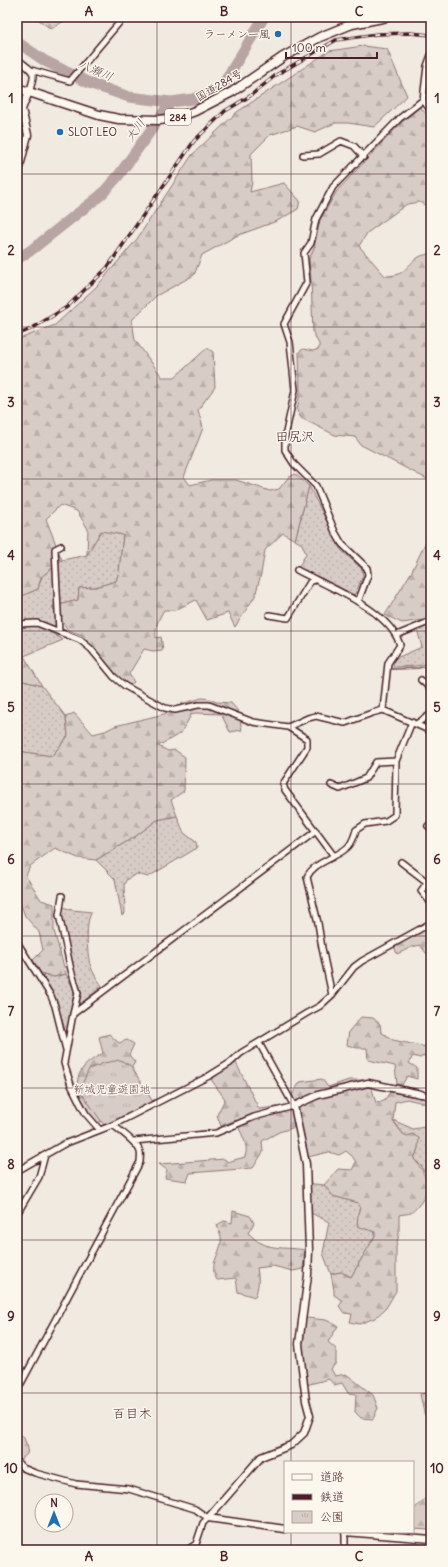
<svg xmlns="http://www.w3.org/2000/svg" width="448" height="1567" font-family="Delius,'Klee One',sans-serif">
<defs>
<pattern id="grass-dots" width="8" height="8" patternUnits="userSpaceOnUse"><rect width="8" height="8" fill="#d8ccc6"/><path d="M2 2h.1M6 6h.1" fill="none" stroke="#bbafaa" stroke-width="1.8" stroke-linecap="round"/></pattern>
<pattern id="forest-firs" width="22" height="20" patternUnits="userSpaceOnUse"><rect width="22" height="20" fill="#d8ccc6"/><path d="M5 1l3.5 6h-7zM16 11l3.5 6h-7z" fill="#bbafaa"/></pattern>
<pattern id="park-tufts" width="24" height="20" patternUnits="userSpaceOnUse"><rect width="24" height="20" fill="#d8ccc6"/><path d="M3 7l-1-3M5 7V3M7 7l1-3M15 17l-1-3M17 17v-4M19 17l1-3" fill="none" stroke="#bbafaa"/></pattern>
</defs>
<rect width="100%" height="100%" fill="#f0eae0"/>
<filter id="ink" filterUnits="userSpaceOnUse"><feTurbulence type="fractalNoise" baseFrequency=".025" numOctaves="2"/><feDisplacementMap in="SourceGraphic" scale="8" xChannelSelector="R" yChannelSelector="G"/><feConvolveMatrix kernelMatrix="1 2 1 2 8 2 1 2 1" color-interpolation-filters="sRGB"/></filter>
<g filter="url(#ink)">
<path fill="url(#grass-dots)" stroke="#917678" d="M309,486L341,550L362,569L363,576L353,598L298,568L306,554L302,544L295,540Z
M101,530L123,535L119,572L116,581L96,587L79,588L78,600L60,605L57,564L62,560L87,555Z
M53,567L56,606L52,607L57,614L56,629L38,621H17V598L38,589L42,575Z
M431,624V663L416,666L393,667L394,659L422,647L417,629Z
M38,625L63,640L24,656L17,649V626Z
M17,679L42,686L66,717L68,736L52,756L17,751Z
M177,816L184,833L196,842L197,848L148,877L137,874L127,879L124,884L125,913L122,916L115,879L96,860L136,836L157,820Z
M63,907L72,910L92,912C85,920 87,954 90,964C92,972 98,980 102,986L78,1006L80,992L70,956L62,916Z
M41,973L54,977L66,974L74,990L67,1042L55,997Z
M393,1120L413,1129L431,1126V1168L424,1172L422,1167L414,1159L418,1148L403,1134Z
M304,1183L324,1185L333,1196L358,1203L360,1207L358,1214L375,1232V1236L351,1277L341,1272L331,1274L323,1253L329,1222L311,1213Z"/>
<path fill="url(#forest-firs)" stroke="#917678" d="M35,17H70L51,29Z
M363,46L387,49L407,96L374,127L348,123H335L315,132L297,126L270,135L251,154L252,182L250,192L284,183L300,201L298,209L277,221L236,236L202,255L194,275L156,296L132,320L135,340L162,377H175L207,348L213,352L215,387L198,410L203,428L184,477L190,485L211,480H236L270,491L279,489L288,478L295,474L309,486L295,540L283,533L265,550L261,574L255,596L235,627L228,613L207,620L196,600L175,610H164C158,620 155,626 156,638L161,637L163,650L153,651L144,649L129,674L134,682L129,686L116,675L82,635L68,630L52,607L78,600L79,588L96,587L116,581L119,572L123,535L101,531L87,555L88,529L77,511L60,505L46,519L62,560L41,577L38,589L17,598V340L55,325L98,285L137,239L192,155L237,112L329,51Z
M420,107L431,119V210L429,207L419,202L407,204L367,233L359,246L385,276C406,276 404,267 419,257C422,255 427,255 431,253V481L361,445L355,437L335,435L301,418L297,411L300,391L299,352L303,349L313,351L319,349V344L313,333L311,278L309,259L314,248L320,220L337,191L400,124Z
M431,531V619L402,623L385,615L412,571Z
M17,649L24,656L42,686L17,679Z
M202,698L210,699L216,702L231,703L238,711L242,730L230,732L221,714L195,713L191,715L181,733L158,746L168,751L175,750L185,757L184,791L171,800L177,816L157,820L136,836L96,860L78,858L55,848L30,866L26,876L41,900L54,904V931L66,974L54,977L41,973L33,960L43,950L39,932L25,916L17,894V751L52,756L68,736L66,717L74,713L93,734L105,731L115,726L164,714L181,704Z
M431,926V952L426,953L420,945L412,947L397,954L394,946Z
M361,1017L373,1018L380,1024L381,1032L393,1040L431,1048V1056L427,1054L420,1058L413,1056L409,1063L417,1068V1079L407,1076L402,1085L397,1084L395,1066L368,1060L367,1048H357L347,1045L349,1031Z
M109,1034L119,1043L127,1040L134,1044L129,1055L135,1062L127,1075L108,1119L92,1125C84,1109 69,1086 83,1068C87,1062 97,1057 103,1053L99,1037Z
M235,1061L259,1109L292,1105L297,1123L295,1127L279,1132L262,1141L263,1152L253,1168L190,1173L187,1181L165,1178L167,1170L159,1164L225,1159L227,1162L245,1157C250,1144 239,1132 236,1120L221,1126L217,1115L225,1099L210,1078Z
M322,1079L328,1087L349,1080H363L372,1089L376,1103L384,1101L390,1092L431,1100V1105L407,1099L395,1102L393,1121L403,1134L407,1136L412,1134L419,1138L418,1148L414,1159C427,1174 432,1190 418,1206C416,1208 414,1211 411,1213C408,1214 403,1214 399,1215V1234L396,1247V1291L386,1308L375,1318L359,1324L350,1322L352,1314L344,1313L339,1306L343,1301L334,1295V1290L331,1274L341,1272L351,1277L375,1236V1232L357,1226L358,1214L360,1207L358,1203L333,1196L324,1185L338,1169L352,1170L356,1162L352,1156L346,1151L339,1155L329,1152L308,1157L292,1097L293,1093L300,1082Z
M233,1211L250,1216L254,1223L248,1233C252,1236 256,1241 261,1243C274,1250 291,1247 305,1250L303,1269L293,1271L273,1266L257,1268C259,1279 259,1286 255,1297L238,1292L236,1278L217,1280C207,1263 223,1253 221,1237C220,1233 218,1229 217,1225L224,1221L232,1223Z
M306,1318L326,1320L338,1326L328,1342L336,1349V1363L331,1369L335,1376L346,1374L373,1395L378,1408L373,1419L361,1418L355,1412L356,1394L348,1393L342,1383L334,1385L329,1379L306,1385L301,1341Z
M431,1393V1422H429L424,1413L420,1394Z
M17,1435L23,1436L28,1448L27,1454L17,1463Z
M431,1493V1530L413,1529V1510Z"/>
<path fill="url(#park-tufts)" stroke="#917678" d="M120,1060L131,1066L153,1102L104,1125L83,1095L81,1087L89,1069L104,1063Z"/>
<g fill="none" stroke-linecap="round" stroke-linejoin="round">
<path stroke="#8c6f72" stroke-width="2" d="M392,669L418,668L431,665"/>
<path stroke="#b8a4a2" stroke-width="11" d="M17,42L45,61L89,83L129,97L171,102L193,99L215,91L222,86L264,17
M17,259L30,251L101,195L119,175L171,102"/>
<g stroke="#4a1f2b" stroke-width="8">
<path id="minor" d="M431,55L427,66L423,100L431,111
M17,59C34,72 37,71 29,92
M31,70L70,81L124,17
M303,155L319,154L341,141L354,146L364,157
M297,570C328,587 389,609 400,645L388,663L383,710
M358,602L368,575L367,568L342,544L335,532L316,486L294,464L285,450V437L295,390L290,342L284,324L307,282L304,253L311,243L316,219L333,187L400,118L423,100
M269,615L288,618L310,582L315,580
M17,624L37,623L80,640L91,649L114,677L125,686L165,708L175,710L198,705H209L253,722L288,727L308,718L316,716L345,723L372,713L383,710L431,731
M59,632L55,549L61,546
M397,635L431,621
M421,680L431,689
M416,724L431,714
M288,727L307,739V747L283,784L285,790L334,856C348,849 352,845 356,830L365,824L386,821L395,815L396,761L412,722
M331,785L340,789L366,778L376,762L396,761
M428,826L431,828
M401,862L427,882
M431,877L421,891L431,903
M62,896L59,915L71,970L78,993L73,1014L64,1063L71,1085L80,1103L86,1114L99,1129
M17,942L51,996L55,1006L66,1050
M332,995L322,948L318,923L307,877C312,866 324,862 334,856
M73,1014L316,831
M421,1094L431,1097
M134,1141L216,1133L254,1117L294,1106L259,1043
M17,1171L64,1144L113,1125L209,1076L230,1063L241,1053L307,1013L320,1006L332,995L354,967L362,961L431,923
M17,1214L39,1177L45,1155
M17,1391L140,1162C140,1159 141,1155 140,1152C138,1143 120,1131 113,1125
M17,1462L23,1468L35,1473L76,1484L129,1489L195,1509L208,1518L203,1523L196,1544L187,1550
M345,1550V1532"/>
</g>
<g stroke="#4a1f2b" stroke-width="9">
<path id="tertiary" d="M17,178L28,135L22,109L29,92
M285,1529L208,1518L261,1457L291,1445L304,1433L310,1416L306,1401L299,1344L308,1275L309,1250L306,1164L294,1106L318,1095L368,1083L421,1094
M345,1532L431,1539"/>
</g>
<g stroke="#4a1f2b" stroke-width="11">
<path id="trunk" d="M17,88L99,115L119,119L159,120L176,118L195,111L232,92L283,57L320,37L352,24L387,17"/>
</g>
<use href="#minor" stroke="#fbf7ec" stroke-width="5"/>
<use href="#tertiary" stroke="#fbf7ec" stroke-width="6"/>
<use href="#trunk" stroke="#fbf7ec" stroke-width="8"/>
<g stroke="#4a1f2b" stroke-width="3.5">
<path id="rail" d="M17,335L31,329L67,307L107,268L194,141L225,111L250,96L276,75L336,40L377,34L410,33L431,35"/>
</g>
<use href="#rail" stroke="#fbf7ec" stroke-width="2" stroke-dasharray="6" stroke-linecap="butt"/>
</g>
</g>
<path fill="none" stroke="#4a1f2b" stroke-width="1" stroke-opacity="0.55" d="M157,17V1550M291,17V1462M17,174H431M17,327H431M17,479H431M17,631H431M17,784H431M17,936H431M17,1088H431M17,1240H431M17,1393H431M291,1532V1550"/>
<g fill="#1f6fb2" stroke="#fbf7ec" stroke-width="1.5">
<circle cx="278" cy="34" r="4"/>
<circle cx="60" cy="132" r="4"/>
</g>
<g text-anchor="middle" dominant-baseline="central" stroke-width="3" stroke-linejoin="round" paint-order="stroke">
<rect fill="#fbf7ec" stroke="#7f6065" stroke-width="1" x="165" y="109" width="26" height="16" rx="3"/>
<g font-size="10" font-weight="bold" fill="#4a1f2b">
<text x="178" y="117">284</text>
</g>
<g font-size="11" fill="#4a1f2b" stroke="#fbf7ec" text-anchor="end">
<text x="270" y="34">ラーメン一風</text>
<text x="68" y="132" text-anchor="start">SLOT LEO</text>
</g>
<g font-size="11" fill="#4a1f2b" stroke="#fbf7ec">
<text transform="translate(219 85) rotate(-30)">国道284号</text>
</g>
<g font-size="11" fill="#6e4a52" stroke="#fbf7ec">
<text x="112" y="1089">新城児童遊園地</text>
</g>
<g font-size="12" font-style="italic" fill="#704e55" stroke="#fbf7ec">
<text transform="translate(96 70) rotate(23)">八瀬川</text>
<text transform="translate(135 130) rotate(-55)">大川</text>
</g>
<g font-size="13" fill="#4a1f2b" stroke="#fbf7ec">
<text x="295" y="436">田尻沢</text>
<text x="132" y="1413">百目木</text>
</g>
</g>
<rect width="448" height="1567" fill="none" stroke="#fbf7ec" stroke-width="44"/>
<rect x="284" y="1461" width="130" height="72" fill="#fbf7ec" stroke="#b4a19f"/>
<rect x="292" y="1474" width="20" height="6" fill="#fbf7ec" stroke="#b4a19f"/>
<text x="320" y="1481" font-size="12" fill="#4a1f2b">道路</text>
<rect x="292" y="1494" width="20" height="6" fill="#4a1f2b" stroke="#b4a19f"/>
<text x="320" y="1501" font-size="12" fill="#4a1f2b">鉄道</text>
<rect x="292" y="1511" width="20" height="12" fill="url(#park-tufts)" stroke="#b4a19f"/>
<text x="320" y="1521" font-size="12" fill="#4a1f2b">公園</text>
<g transform="translate(54 1513)"><circle r="19" fill="#fbf7ec" stroke="#b4a19f"/>
<path d="M0-3L7 15L0 10L-7 15Z" fill="#1f6fb2"/>
<text y="-6" font-size="11" font-weight="bold" text-anchor="middle" fill="#4a1f2b">N</text>
</g>
<path d="M286 52v6h91v-6" fill="none" stroke="#4a1f2b" stroke-width="2"/>
<text x="292" y="52" font-size="12" fill="#4a1f2b" stroke="#fbf7ec" stroke-width="3" paint-order="stroke">100 m</text>
<rect x="22" y="22" width="404" height="1523" fill="none" stroke="#4a1f2b" stroke-width="1.5"/>
<g font-size="13" text-anchor="middle" font-weight="bold" fill="#4a1f2b">
<text x="89" y="16">A</text>
<text x="224" y="16">B</text>
<text x="359" y="16">C</text>
<text x="11" y="103">1</text>
<text x="437" y="103">1</text>
<text x="11" y="255">2</text>
<text x="437" y="255">2</text>
<text x="11" y="407">3</text>
<text x="437" y="407">3</text>
<text x="11" y="560">4</text>
<text x="437" y="560">4</text>
<text x="11" y="712">5</text>
<text x="437" y="712">5</text>
<text x="11" y="864">6</text>
<text x="437" y="864">6</text>
<text x="11" y="1016">7</text>
<text x="437" y="1016">7</text>
<text x="11" y="1169">8</text>
<text x="437" y="1169">8</text>
<text x="11" y="1321">9</text>
<text x="437" y="1321">9</text>
<text x="11" y="1473">10</text>
<text x="437" y="1473">10</text>
<text x="89" y="1561">A</text>
<text x="224" y="1561">B</text>
<text x="359" y="1561">C</text>
</g>
</svg>
